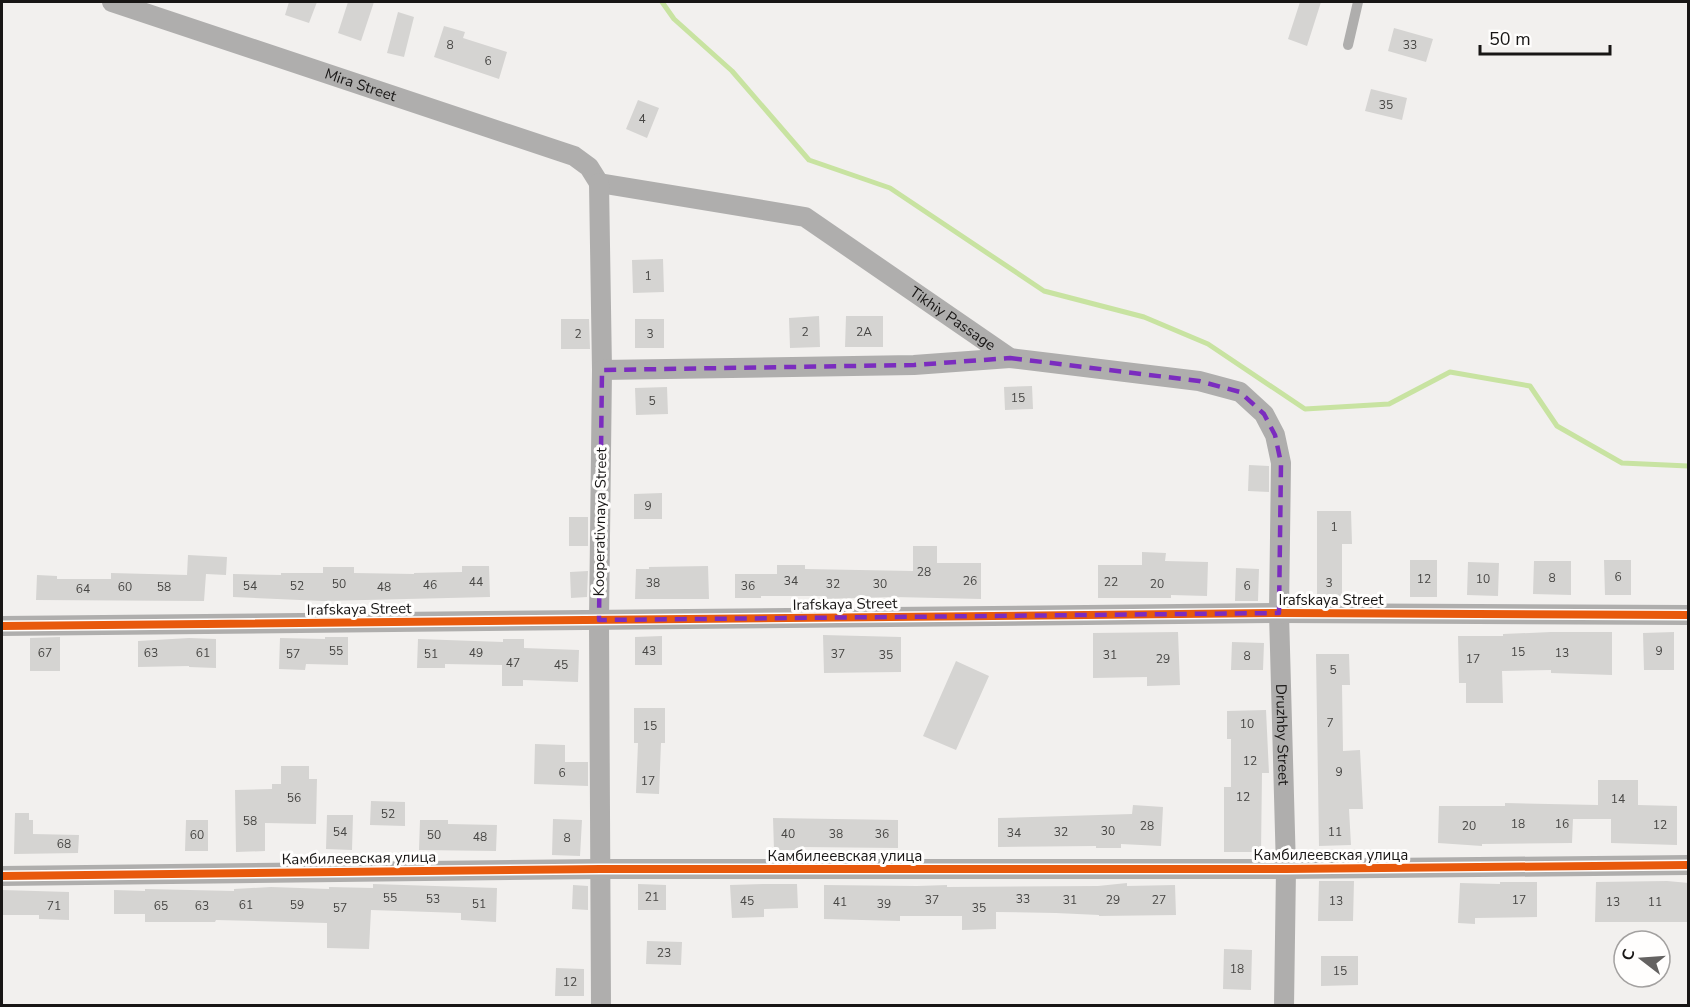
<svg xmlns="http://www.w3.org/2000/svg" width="1690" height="1007" font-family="'Nunito Sans',sans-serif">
<rect width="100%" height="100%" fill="#f2f0ee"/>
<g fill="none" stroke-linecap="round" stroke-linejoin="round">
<path stroke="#c8e3a1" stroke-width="5" d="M662,2L674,19L732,71L809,160L890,188L1044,291L1144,317L1208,344L1305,409L1389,404L1450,372L1530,386L1557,426L1622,463L1688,466"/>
</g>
<path fill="#d5d4d2" d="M289,2H317L309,23L285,15Z
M348,2H374L361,41L338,33Z
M1300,2H1321L1307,46L1288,39Z
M398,12L414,17L404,57L387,53Z
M444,26L465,32L463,38L507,52L499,79L434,57Z
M1394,28L1433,39L1426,62L1388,51Z
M1371,89L1407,98L1402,120L1365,111Z
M638,100L659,108L647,138L626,129Z
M663,259L664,292L633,293L632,260Z
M819,316L820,347L790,348L789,318Z
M846,316H883V347H845Z
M561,319H589L590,349H561Z
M635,319H664V348H635Z
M1032,386L1033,409L1005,410L1004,387Z
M667,387L668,414L636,415L635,388Z
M1249,465L1269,466V492L1248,491Z
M662,493V519H634V494Z
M1317,511H1351L1352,544H1342V596H1317Z
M569,517H588V546H569Z
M913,546H937V563H981V599L894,597L821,599V596H761V598H735V574H777V565H805V569L913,571Z
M1142,552L1166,553L1165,561L1208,562L1207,596L1171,595V598H1098V565H1142Z
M188,555L227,557L226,575L206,574L204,601L36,600L37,575L57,576V579H111V573L187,575Z
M1410,560H1437V597H1410Z
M1604,560H1631V595H1605Z
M1534,561H1571V595L1533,594Z
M1468,562L1499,563L1498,596L1467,595Z
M462,566H489L490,597L323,601L233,597V574L281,575V573H323V567H354V573L414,574V573L462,572Z
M708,566L709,599H635L636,569H649V567Z
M1236,568L1259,569L1258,601H1235Z
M588,571L587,597L571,598L570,572Z
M1178,632L1180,685L1147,686V677L1093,678V633Z
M1551,632H1612V675L1551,673V670L1502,671L1503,703H1466V683H1459L1458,636H1503V634Z
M1674,632V670H1644L1643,633Z
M823,635L901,637V672L824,673Z
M662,636V665H635V637Z
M60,637V671H30V638Z
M325,637H348V665L306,664L305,670L279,669L280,638L325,639Z
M189,638L216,639V668L189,667V666L138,667V641Z
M418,639L503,642V639H524V648L579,650L578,682L523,680V686H502V665L445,664V668H417Z
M1232,642L1264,643L1263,670H1231Z
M1316,654H1349L1350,685H1342L1343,751L1360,750L1363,809H1349L1351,845L1319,846Z
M956,661L989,676L956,750L923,736Z
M634,708H665V743H661L659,794L636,793L638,743H634Z
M1266,710L1269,773H1262L1261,852H1224V787H1231V739H1227V711Z
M535,744L565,745V762H588V786L534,784Z
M281,766H309V779H317L316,824L265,823V851L236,852L235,790L272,789V784H281Z
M1598,780H1638V805L1677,806V845L1611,843V819H1573L1572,843L1482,844V846L1438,843L1439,806H1505V803L1598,805Z
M371,801L405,802V826L370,825Z
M1133,805L1163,807L1161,846L1121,844V848H1096V846L998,847V818L1132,814Z
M15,813H29V820H33V834L79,835L78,853L14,854Z
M327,815H353L352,850L326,849Z
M773,818L898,820V848L802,847V850H774Z
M553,819L582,820L580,856L552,855Z
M186,820H208V851H185Z
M420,820H448V824L497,825L496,851L419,850Z
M1319,881H1354L1353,921H1318Z
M1667,881L1689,883V922H1595L1596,882Z
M1500,882H1537V917L1475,918V924L1458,923L1460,883L1500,884Z
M1127,883V886L1175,885L1176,915L1099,916V915L1056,913L996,912V929L962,930V916H900V921L824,919V885L917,886L947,885V887L1098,886Z
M373,884L497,888L496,922L461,920V913L371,910L369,949L327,948V923L216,920L215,922H145V914H114V890L145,891V889L234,891V889L271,887L329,889V887L373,888Z
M638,884L666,885V910H638Z
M763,884H797L798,908L764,909V917L732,918L730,885Z
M573,885L588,886V910L572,909Z
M2,890L69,892V920L39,919V915H2Z
M647,941L682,942L681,965L646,964Z
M1224,949L1252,950L1251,990L1223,989Z
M1321,956H1358V985L1321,986Z
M556,968L584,969V996H555Z"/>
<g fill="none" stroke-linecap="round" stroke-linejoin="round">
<path stroke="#afaead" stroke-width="10" d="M1348,45L1358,2"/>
<g stroke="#afaead" stroke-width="20">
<path id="s1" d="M112,2L574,156L589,167L599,183"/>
<path id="s2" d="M599,183L805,217L1010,358L1199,381L1240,392L1264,414L1275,435L1281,463L1279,613L1286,869L1284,1006"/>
<path d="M599,183L602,370L599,620L601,1006"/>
<path d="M602,370L914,365L1010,358"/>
<path d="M2,626L1279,613L1688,615"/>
<path d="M2,876L600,869H1286L1688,865"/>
</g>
<g stroke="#fffefd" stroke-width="11">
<path id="cycleway" d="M2,626L1279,613L1688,615
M2,876L600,869H1286L1688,865"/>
</g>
<use href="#cycleway" stroke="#e8590c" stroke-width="8"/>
</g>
<path fill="none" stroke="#7b2cbf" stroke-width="4.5" stroke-dasharray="12 8" stroke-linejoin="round" d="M1010,358L1199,381L1240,392L1264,414L1275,435L1281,463L1279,613L599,620L602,370L914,365Z"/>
<g text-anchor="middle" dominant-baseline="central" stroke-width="6" stroke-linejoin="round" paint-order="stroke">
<g font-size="12" fill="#474644">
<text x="450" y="45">8</text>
<text x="1410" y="45">33</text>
<text x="488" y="61">6</text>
<text x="1386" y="105">35</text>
<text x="642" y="119">4</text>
<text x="648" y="276">1</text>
<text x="805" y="332">2</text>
<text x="864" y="332">2А</text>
<text x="578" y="334">2</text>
<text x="650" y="334">3</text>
<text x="1018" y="398">15</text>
<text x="652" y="401">5</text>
<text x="648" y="506">9</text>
<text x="1334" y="527">1</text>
<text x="924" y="572">28</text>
<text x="1618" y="577">6</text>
<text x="1552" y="578">8</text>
<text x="1424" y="579">12</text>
<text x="1483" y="579">10</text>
<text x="791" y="581">34</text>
<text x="970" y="581">26</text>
<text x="476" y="582">44</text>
<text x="1111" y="582">22</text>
<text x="653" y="583">38</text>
<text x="1329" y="583">3</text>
<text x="339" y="584">50</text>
<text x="833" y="584">32</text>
<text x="880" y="584">30</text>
<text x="1157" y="584">20</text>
<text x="430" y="585">46</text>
<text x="250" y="586">54</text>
<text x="297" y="586">52</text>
<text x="748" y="586">36</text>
<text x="1247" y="586">6</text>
<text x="125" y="587">60</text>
<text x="164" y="587">58</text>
<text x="384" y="587">48</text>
<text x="83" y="589">64</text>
<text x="336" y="651">55</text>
<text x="649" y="651">43</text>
<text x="1659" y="651">9</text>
<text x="1518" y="652">15</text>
<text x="45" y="653">67</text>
<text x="151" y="653">63</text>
<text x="203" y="653">61</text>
<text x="476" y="653">49</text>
<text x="1562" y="653">13</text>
<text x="293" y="654">57</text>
<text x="431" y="654">51</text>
<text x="838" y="654">37</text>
<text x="886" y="655">35</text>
<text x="1110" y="655">31</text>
<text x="1247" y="656">8</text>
<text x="1163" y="659">29</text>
<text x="1473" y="659">17</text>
<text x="513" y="663">47</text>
<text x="561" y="665">45</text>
<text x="1333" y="670">5</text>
<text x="1330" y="723">7</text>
<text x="1247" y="724">10</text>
<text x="650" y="726">15</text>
<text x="1250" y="761">12</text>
<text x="1339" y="772">9</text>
<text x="562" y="773">6</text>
<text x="648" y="781">17</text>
<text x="1243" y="797">12</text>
<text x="294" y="798">56</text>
<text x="1618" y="799">14</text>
<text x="388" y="814">52</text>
<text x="250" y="821">58</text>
<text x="1518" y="824">18</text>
<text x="1562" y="824">16</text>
<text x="1660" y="825">12</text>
<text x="1147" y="826">28</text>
<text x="1469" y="826">20</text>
<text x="1108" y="831">30</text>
<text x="340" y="832">54</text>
<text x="1061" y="832">32</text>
<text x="1335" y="832">11</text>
<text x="1014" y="833">34</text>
<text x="788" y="834">40</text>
<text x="836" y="834">38</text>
<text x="882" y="834">36</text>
<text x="197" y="835">60</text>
<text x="434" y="835">50</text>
<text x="480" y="837">48</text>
<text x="567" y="838">8</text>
<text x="64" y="844">68</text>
<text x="652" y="897">21</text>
<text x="390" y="898">55</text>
<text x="433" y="899">53</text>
<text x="1023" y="899">33</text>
<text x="932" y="900">37</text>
<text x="1070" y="900">31</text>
<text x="1113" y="900">29</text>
<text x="1159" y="900">27</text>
<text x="1519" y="900">17</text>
<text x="747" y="901">45</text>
<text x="1336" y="901">13</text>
<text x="840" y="902">41</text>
<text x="1613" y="902">13</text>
<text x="1655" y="902">11</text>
<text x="479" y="904">51</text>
<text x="884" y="904">39</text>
<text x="246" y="905">61</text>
<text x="297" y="905">59</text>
<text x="54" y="906">71</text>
<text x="161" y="906">65</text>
<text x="202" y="906">63</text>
<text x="340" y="908">57</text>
<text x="979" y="908">35</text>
<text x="664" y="953">23</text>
<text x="1237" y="969">18</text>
<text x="1340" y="971">15</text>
<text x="570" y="982">12</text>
</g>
<g font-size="15" fill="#181615" stroke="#fffefd">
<text stroke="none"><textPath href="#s1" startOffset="262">Mira Street</textPath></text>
<text stroke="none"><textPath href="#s2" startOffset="388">Tikhiy Passage</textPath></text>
<text transform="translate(600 522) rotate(-89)">Kooperativnaya Street</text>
<text x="1331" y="600">Irafskaya Street</text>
<text transform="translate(845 604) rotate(-1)">Irafskaya Street</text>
<text transform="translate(359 609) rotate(-1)">Irafskaya Street</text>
<text stroke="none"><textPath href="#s2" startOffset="1047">Druzhby Street</textPath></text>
<text x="1331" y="855">Камбилеевская улица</text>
<text x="845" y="856">Камбилеевская улица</text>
<text transform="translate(359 858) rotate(-1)">Камбилеевская улица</text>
</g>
</g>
<rect width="1690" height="1007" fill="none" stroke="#181615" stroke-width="6"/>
<g transform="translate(1642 959) rotate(287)"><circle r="28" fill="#fffefd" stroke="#a3a1a0" stroke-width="1.5"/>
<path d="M0-4.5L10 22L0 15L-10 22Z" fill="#646261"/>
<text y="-9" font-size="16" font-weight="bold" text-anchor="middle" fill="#181615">С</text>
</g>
<path d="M1480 45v9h130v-9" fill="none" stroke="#181615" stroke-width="3"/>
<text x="1489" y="45" font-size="18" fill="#181615" stroke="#fffefd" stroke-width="4.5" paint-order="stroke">50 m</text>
</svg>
